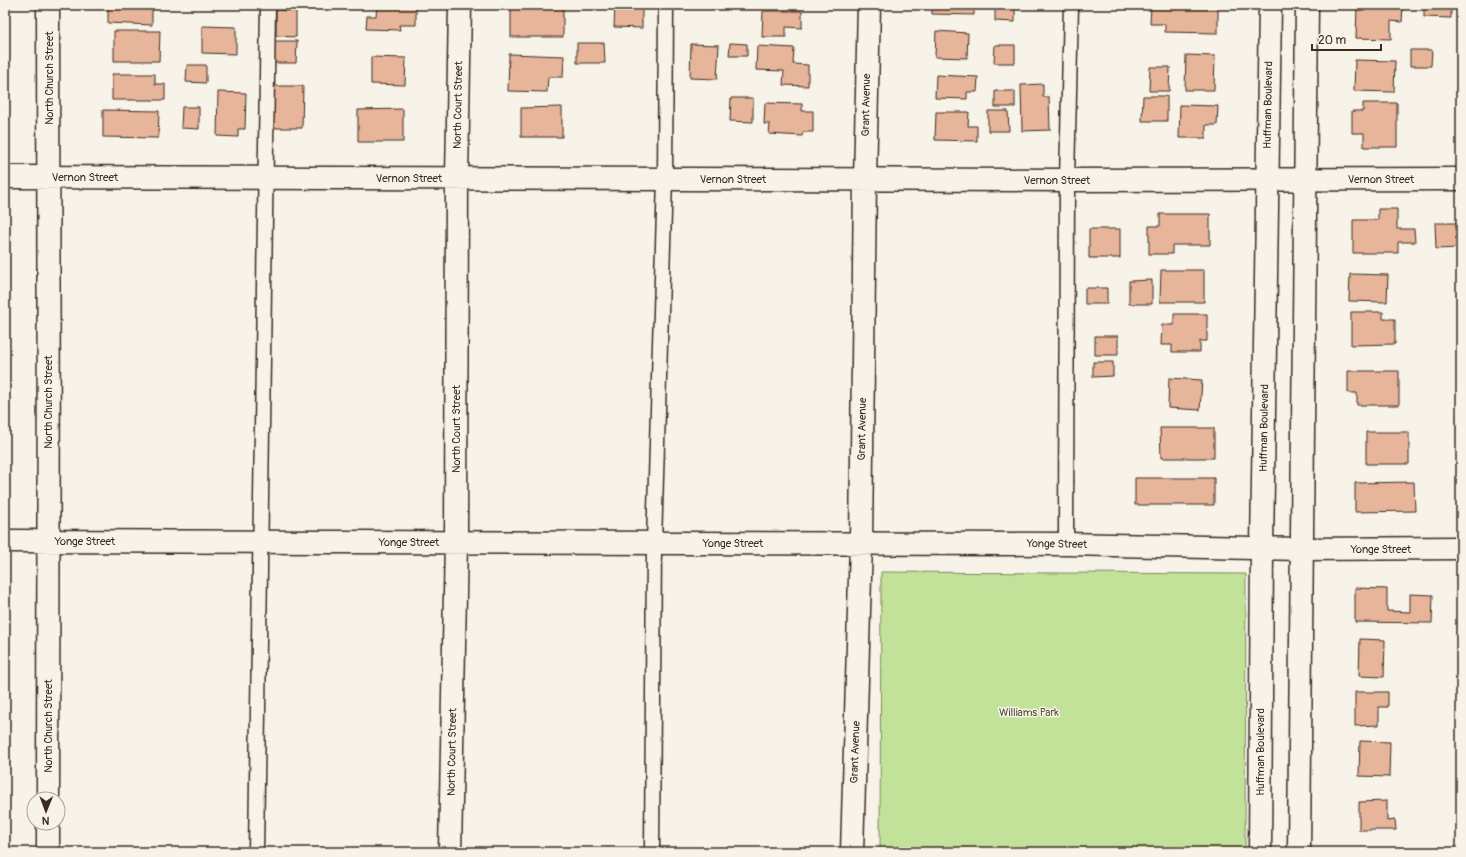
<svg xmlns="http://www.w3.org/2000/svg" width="1466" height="857" font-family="Pangolin,sans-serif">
<rect width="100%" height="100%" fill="#f7f3e8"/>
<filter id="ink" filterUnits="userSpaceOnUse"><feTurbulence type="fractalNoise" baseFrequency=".025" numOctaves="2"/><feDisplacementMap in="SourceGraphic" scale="8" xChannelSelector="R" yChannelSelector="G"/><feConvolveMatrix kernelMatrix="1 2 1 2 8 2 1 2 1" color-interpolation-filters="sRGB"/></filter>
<g filter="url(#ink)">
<path fill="#c2e29a" stroke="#7e865c" d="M881,572L1246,574L1245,852H880Z"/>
<path fill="#e7b599" stroke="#3b2a1e" d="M108,5H152V25L108,23Z
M377,5H416V25H399L400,30L366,29L367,16H376Z
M615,5H642V28L614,27Z
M932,5H974V15L932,14Z
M995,5H1015V22L995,21Z
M1151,5H1218V33L1165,32V24H1150Z
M1357,5H1403L1402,22L1391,21V39L1356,38Z
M1424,5H1451V18L1424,17Z
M511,7H563V37H511Z
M276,10L296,11V37L276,36Z
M763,11H802V28L786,27V37H762Z
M202,26L236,27V54L202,53Z
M114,31H160L159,61H114Z
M936,31L968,33L967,58L935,57Z
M274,41H297L296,63H274Z
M577,43H604L605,63H577Z
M730,43L747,44V56H729Z
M691,44L719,45L717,79L690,78Z
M995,45H1015V63H994Z
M757,46L794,48L793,64L808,65V86L783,85L784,71L756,70Z
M1410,50H1432L1431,66H1410Z
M509,54L564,56L563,77H548L547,92L508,91Z
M1186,55L1215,56L1214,90H1185Z
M371,57L406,58L405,85L371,84Z
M1355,60L1395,61L1394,92L1354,91Z
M187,65H206V83L186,82Z
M1150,67H1170L1169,91H1149Z
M112,74H155V84H165V100H112Z
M936,75L978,77L977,92H967V99L935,98Z
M1043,84V97H1049L1050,130L1022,131L1021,85Z
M273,86H303L302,128H272Z
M995,91H1015V107H995Z
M218,92L246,93L245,129H238V137L217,136Z
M1143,96H1167V121H1142Z
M731,98H753V122L730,121Z
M765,103L802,104V111H813V132H803L802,136L769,134L770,124H764Z
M1363,103H1397V147H1364V133H1352V111H1363Z
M1180,105L1218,106L1217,125H1206V138H1179Z
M182,107H199V129L181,128Z
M562,107V137H521V108Z
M403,109V142H358V110Z
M103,110L159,111L158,138L103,137Z
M988,111H1008L1009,131H988Z
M936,112H969L968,126H977V141L935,140Z
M1378,209H1397V229H1414L1415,242H1398V253H1353V220H1378Z
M1160,214H1210V245H1172V254H1149V226H1160Z
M1435,223H1458V248L1436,249Z
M1089,229H1120V258H1089Z
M1161,270H1204V302H1160Z
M1350,274L1388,275L1387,302L1349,301Z
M1152,280V304H1129V281Z
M1085,288H1107V304H1085Z
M1351,312H1383V319H1395V344L1351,345Z
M1174,314H1207V341H1200V352H1172V345H1161L1162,325H1174Z
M1095,336H1118V355H1095Z
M1093,362H1113V376L1093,377Z
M1348,371H1399V405H1357V393H1348Z
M1169,378L1202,380L1200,410L1168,408Z
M1160,428H1214V458H1161Z
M1366,432H1409V464H1366Z
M1135,478H1214V505H1135Z
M1414,482L1415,511L1355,512V483Z
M1355,588L1387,589V611L1410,612V594L1433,595L1432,623L1355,622Z
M1360,639L1385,640L1384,677L1359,676Z
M1355,692H1388V707H1379V725L1355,726Z
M1360,741L1390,742L1389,777L1359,776Z
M1387,801V821L1395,820L1396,830H1359V802Z"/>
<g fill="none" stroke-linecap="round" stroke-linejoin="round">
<g stroke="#3b2a1e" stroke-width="17">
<path id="lane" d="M1066,544L1067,180L1071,5
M256,852L268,5
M652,852L654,543L665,179L666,5"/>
</g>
<g stroke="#3b2a1e" stroke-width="25">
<path id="street" d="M5,177L1067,180L1461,179
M5,541L1066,544L1302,549L1461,548
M48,799C48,534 50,270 48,5
M48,823V852
M450,852L456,542L457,178L460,5
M852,852L861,543L865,180L869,5"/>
</g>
<g stroke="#3b2a1e" stroke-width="25">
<path id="secondary" d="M1260,852L1262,548L1270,5
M1299,852L1307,5"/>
</g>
<use href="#lane" stroke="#f7f3e8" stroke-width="14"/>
<use href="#street" stroke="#f7f3e8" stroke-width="22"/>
<use href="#secondary" stroke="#f7f3e8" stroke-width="22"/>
</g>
</g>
<g text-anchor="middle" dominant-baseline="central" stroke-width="3" stroke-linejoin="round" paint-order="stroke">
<g font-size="11" fill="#3b2a1e" stroke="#f7f3e8">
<text transform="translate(49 78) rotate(-90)">North Church Street</text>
<text transform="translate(458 105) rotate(-89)">North Court Street</text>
<text transform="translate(866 105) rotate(-89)">Grant Avenue</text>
<text transform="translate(1268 105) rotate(-89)">Huffman Boulevard</text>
<text x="85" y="177">Vernon Street</text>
<text x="409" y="178">Vernon Street</text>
<text x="733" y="179">Vernon Street</text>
<text x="1381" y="179">Vernon Street</text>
<text x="1057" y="180">Vernon Street</text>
<text transform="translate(48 402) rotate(-90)">North Church Street</text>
<text transform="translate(1264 428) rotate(-89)">Huffman Boulevard</text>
<text transform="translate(456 429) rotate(-90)">North Court Street</text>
<text transform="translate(862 429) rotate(-89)">Grant Avenue</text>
<text x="85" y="541">Yonge Street</text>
<text x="409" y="542">Yonge Street</text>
<text x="733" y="543">Yonge Street</text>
<text transform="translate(1057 544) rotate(1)">Yonge Street</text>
<text x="1381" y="549">Yonge Street</text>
<text transform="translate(48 726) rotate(-90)">North Church Street</text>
<text transform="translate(452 752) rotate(-89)">North Court Street</text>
<text transform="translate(855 752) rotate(-88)">Grant Avenue</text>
<text transform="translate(1260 752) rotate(-90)">Huffman Boulevard</text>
</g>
<g font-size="11" fill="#564f37" stroke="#f7f3e8">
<text x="1029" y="712">Williams Park</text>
</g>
</g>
<rect width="1466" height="857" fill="none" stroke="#f7f3e8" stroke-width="20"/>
<rect x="10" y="10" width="1446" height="837" fill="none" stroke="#3b2a1e" stroke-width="1.5" filter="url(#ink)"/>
<g transform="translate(46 811) rotate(181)"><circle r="19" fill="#f7f3e8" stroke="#aca397"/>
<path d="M0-3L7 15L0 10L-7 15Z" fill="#3b2a1e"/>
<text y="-6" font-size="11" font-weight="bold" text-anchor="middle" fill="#3b2a1e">N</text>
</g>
<path d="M1312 44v6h69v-6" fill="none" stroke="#3b2a1e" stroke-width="2"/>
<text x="1318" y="44" font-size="12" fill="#3b2a1e" stroke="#f7f3e8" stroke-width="3" paint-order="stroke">20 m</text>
</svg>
